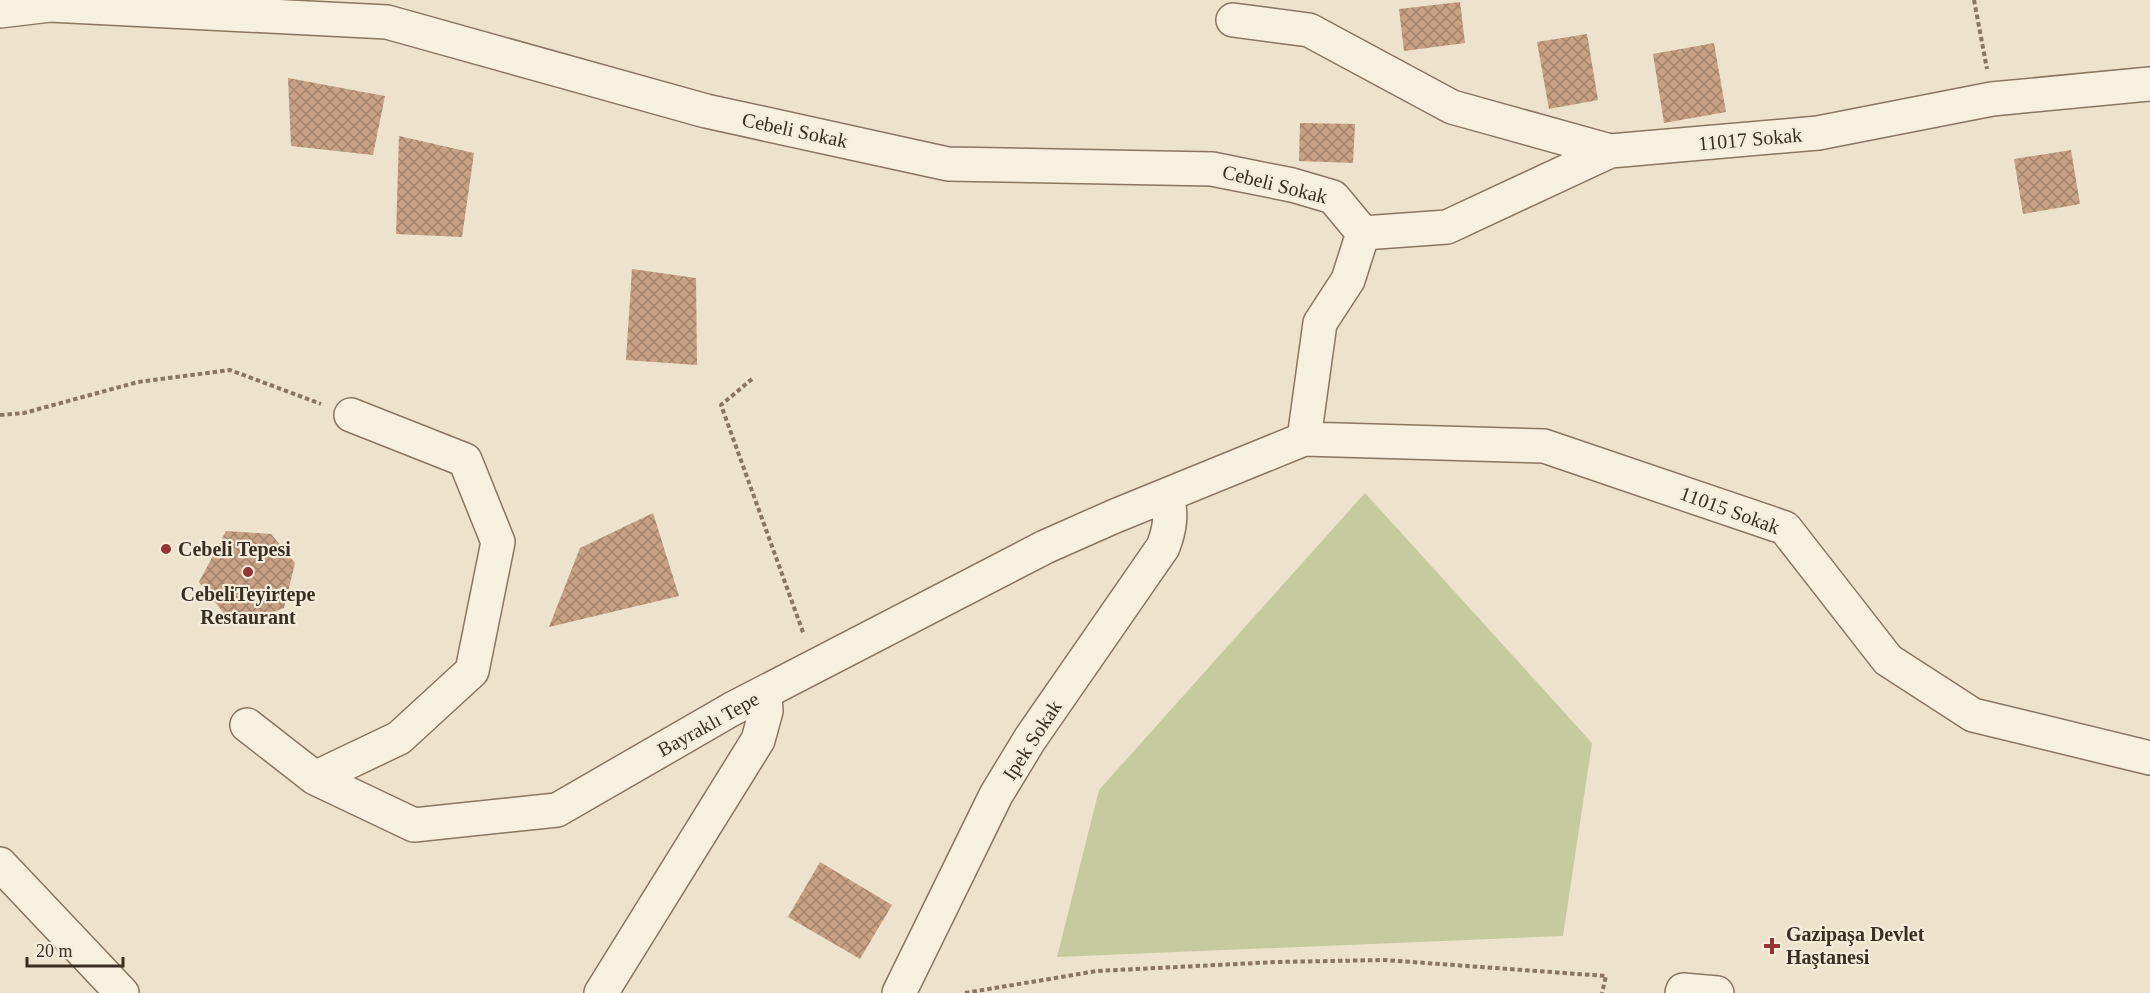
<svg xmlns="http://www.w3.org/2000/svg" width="2150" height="993" font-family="'Times New Roman',serif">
<defs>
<pattern id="building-cross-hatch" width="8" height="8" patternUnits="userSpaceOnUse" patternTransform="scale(1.5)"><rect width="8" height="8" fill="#c8a084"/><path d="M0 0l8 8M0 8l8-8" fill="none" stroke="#a3836c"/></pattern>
</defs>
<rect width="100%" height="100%" fill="#ede2cb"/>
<path fill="#c6ca9f" d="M1365,493L1592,743L1563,936L1057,957L1099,790Z"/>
<path fill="url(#building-cross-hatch)" d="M1460,2L1465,43L1404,51L1399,9Z
M1587,34L1598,100L1549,109L1537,42Z
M1714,43L1726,112L1664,123L1653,54Z
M288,78L385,96L373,155L291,146Z
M1300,123L1355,124L1353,163L1299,161Z
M399,136L474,153L462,237L396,234Z
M2071,150L2080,204L2023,214L2014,159Z
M632,269L696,278L697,365L626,360Z
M653,513L679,596L549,627L580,548Z
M226,531L271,534L295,563L284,608L234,626L199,582Z
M820,862L892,905L860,959L788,917Z"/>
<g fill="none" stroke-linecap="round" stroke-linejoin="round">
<g stroke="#897560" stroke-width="36">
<path id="minor" d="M0,11L50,5L387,22L706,111L948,164L1212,169L1292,185L1333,197L1363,233L1348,280L1320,323L1304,439
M1233,20L1309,30L1452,107L1610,151
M1363,233L1447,227L1610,151L1818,133L1992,99L2150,84
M247,725L315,778L414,825L557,810L732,709L1045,547L1115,516L1304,439L1544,446L1785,528L1888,660L1973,715L2150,758
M315,778L399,738L472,671L498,542L465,460L351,415
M0,864L122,993
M601,993L758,740L766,711L765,693
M899,993L996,795L1030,739L1163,547C1170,529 1172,514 1167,495
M1682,993L1683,990L1717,993"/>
</g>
<path stroke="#897560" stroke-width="4" stroke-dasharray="4.5 3" stroke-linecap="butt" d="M1974,0L1987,69
M752,379L721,405L804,635
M0,415L24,413L138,382L230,370L321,404
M965,993L1097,971L1277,962L1384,960L1606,976L1602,993"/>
<use href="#minor" stroke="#f7f0df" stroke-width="33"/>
</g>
<g fill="#943435" stroke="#f4eddb" stroke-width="2">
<circle cx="166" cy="549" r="6"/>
<circle cx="248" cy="572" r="6"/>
<path d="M1769 937h6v6h6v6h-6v6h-6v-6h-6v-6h6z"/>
</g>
<g text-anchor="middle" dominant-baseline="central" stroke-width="4.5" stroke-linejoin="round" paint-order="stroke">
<g font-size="20" fill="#3a2e22" stroke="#f4eddb">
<text transform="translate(795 130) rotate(12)">Cebeli Sokak</text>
<text transform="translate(1750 139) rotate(-5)">11017 Sokak</text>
<text transform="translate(1275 184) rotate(14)">Cebeli Sokak</text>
<text transform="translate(1730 510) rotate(20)">11015 Sokak</text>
<text transform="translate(708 724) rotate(-29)">Bayraklı Tepe</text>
<text transform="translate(1032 740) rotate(-57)">Ipek Sokak</text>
</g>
<g font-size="20" font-weight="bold" fill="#3a2e22" stroke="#f4eddb" text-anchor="start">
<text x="178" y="549">Cebeli Tepesi</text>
<text x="248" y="594" text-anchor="middle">CebeliTeyirtepe<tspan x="248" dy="23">Restaurant</tspan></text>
<text x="1786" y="934">Gazipaşa Devlet<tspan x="1786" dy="23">Haştanesi</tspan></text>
</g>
</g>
<path d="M27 957v9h96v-9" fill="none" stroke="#3a2e22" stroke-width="3"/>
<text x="36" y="957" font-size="18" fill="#3a2e22" stroke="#f4eddb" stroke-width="4.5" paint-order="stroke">20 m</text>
</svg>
